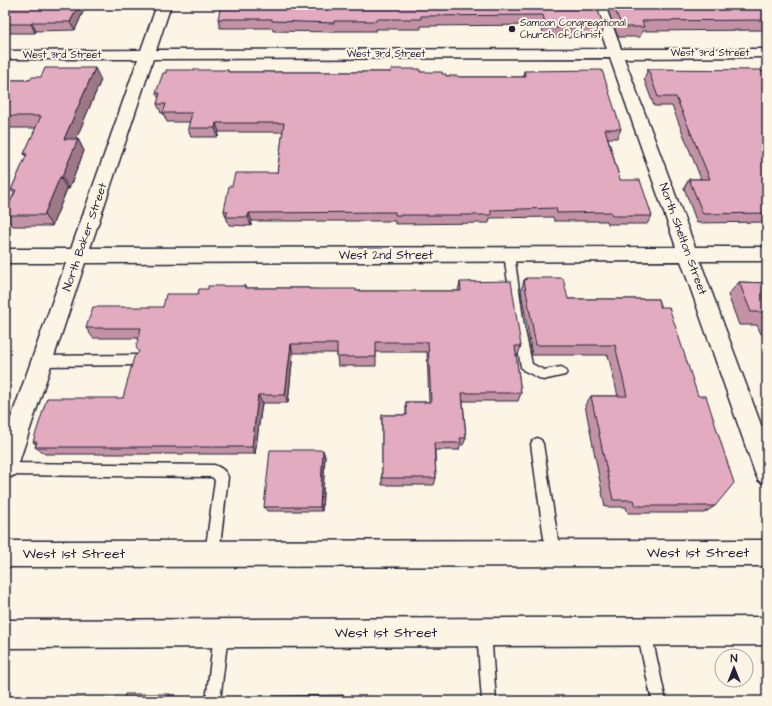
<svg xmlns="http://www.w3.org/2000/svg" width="772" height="706" font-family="'Architects Daughter',sans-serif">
<rect width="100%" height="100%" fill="#fcf5e5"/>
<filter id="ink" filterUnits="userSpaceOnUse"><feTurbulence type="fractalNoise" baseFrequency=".025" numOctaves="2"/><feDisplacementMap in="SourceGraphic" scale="8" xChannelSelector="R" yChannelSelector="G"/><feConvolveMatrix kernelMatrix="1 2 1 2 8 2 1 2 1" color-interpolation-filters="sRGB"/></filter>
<g filter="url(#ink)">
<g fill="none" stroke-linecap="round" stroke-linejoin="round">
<g stroke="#22223b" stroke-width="3">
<path id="service" d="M509,250L512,251L514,254L524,326L532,364L544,370L561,367L565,369L567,372L565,375L543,380L523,370L521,367L514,326L504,254L506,251Z
M138,355L142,357L144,360L142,363L138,365L42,366L38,364L36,361L38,358L42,356Z
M537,438L541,440L543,444L560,553L558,558L553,560L548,558L546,553L531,444L533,440Z
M5,463L214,465C220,467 226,471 228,477L219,554L217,559L212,561L207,559L205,554L215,480L212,477L5,475Z
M484,625L489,627L491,632L496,701H482L477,632L479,627Z
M644,625L649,627L651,632L666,701H652L637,632L639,627Z
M221,627L226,629L228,634L220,701H206L214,634L216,629Z"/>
</g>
<g stroke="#22223b" stroke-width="3">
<path id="minor" d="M157,5H171L156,50L607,49L591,5H605L621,49H767V57L624,58L695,247H767V261H700L767,441V484L759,481L755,473L681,261L85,263L17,468L13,476L5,479V435L66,263H5V249H71L138,59H5V51L141,50ZM610,58L676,247L90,248L153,59Z"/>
</g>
<g stroke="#22223b" stroke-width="3">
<path id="secondary" d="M767,540V566L5,567V541Z
M767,617V645L5,648V620Z"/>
</g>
<use href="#service" fill="#fcf5e5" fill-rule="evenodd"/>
<use href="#minor" fill="#fcf5e5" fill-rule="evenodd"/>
<use href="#secondary" fill="#fcf5e5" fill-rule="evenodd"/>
</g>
<path fill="#c393a5" stroke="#22223b" d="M5,5H123H86L75,30L36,31L35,33H5Z
M596,5L604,27L601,37H544L541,25L421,26V29H376V31H335V32L273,31V28H220L218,19Z
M606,5H767V30L642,31L640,37H618Z
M648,69L767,72V222L697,223L684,188L689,179H701L672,106H654L644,79Z
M228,70V72H420L442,74L446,76L459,77H523L524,71L621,129L617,138H608L620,180L652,216L647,224H608L607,221H554L553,217L490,218L489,223L395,224V221H252L251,226L229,225L224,211L232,186L277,173L283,132H219L218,137H191L188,128L190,122H167L163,113H161L157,104L159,99L156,93Z
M5,80H101L76,139H78L84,151L69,189H67L52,226H13L5,217V213L14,194L11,190L26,157L24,154L36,128H5Z
M526,278L568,299H658L715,506L704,513H628L626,507H605L585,405L591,396H618L608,355H532L521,291L524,280H525Z
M460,282L521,346L518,355H516L521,393L518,401H463L466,438L463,445H460L459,450H435L436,478L434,485H382V415H406V402H429L427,352H376V366H338L337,357V353H293L288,403H262L255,454H45L35,447L36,444L33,442L123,398L139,352V338H93L86,328L163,307L198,294L208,289L245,286L246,288H309L310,289L356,291H458Z
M739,282L767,283V334H761L757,325H739L728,295Z
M325,456L322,511H267L264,507Z
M688,699L761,701H677L676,700Z"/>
<path fill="#9f7886" stroke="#22223b" d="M79,5H86L75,30L70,22Z
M32,22L36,31L35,33L31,24Z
M95,68L101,80L71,151L64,139Z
M216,123L219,132L218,137L215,128Z
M78,139L84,151L69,189L62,177Z
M60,177L67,189L52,226L44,215Z
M249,213L252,221L251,226L248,217Z
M291,344L293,353L288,403L285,395Z
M258,395L262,403L255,454L252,447Z
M323,450L325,456L322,511L320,507Z
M169,694L175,695L174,701H168Z
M342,695H343V701H342Z"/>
<path fill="#e3abc0" stroke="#22223b" d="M5,5H79L70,22H32L31,24H5Z
M221,5H596L604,27L546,28L543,15L421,16V19H376V21H334V23L272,21V19H218Z
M613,5H767V20L642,21L644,27H622Z
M45,68H95L64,139H78L62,177H60L44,215H5V213L16,190H11L27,154H24L41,116H5V80H30L32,77H41Z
M391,69H420V72H442V74H446V76H458L459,77H526L524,71L602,70L621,129H605L620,180H640L652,216H612L611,212L557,213L556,208L491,210V215H395V212L249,213L248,217H226L228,211H224L229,186H232L235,173H277L284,123H216L215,128H188L192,113H163L166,104H157L160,93H156L163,73H166V70H228V72H391Z
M648,69L761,70L762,72H767V213L703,214L689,179H710L676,97H658Z
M526,278H563L568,299H658L660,307H669L698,396H706L734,483L715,506H636L634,500H613L591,396H627L615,345H536L524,280H526Z
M511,281L521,346H515L521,393H462L466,438H460L461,443H434L436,478H382V415H407L406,402H431L428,342H376V357H337V344H291L285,395H258L252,447H35L37,442H33L47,398H123L134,357L139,352L136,347L141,328H86L93,307H163L166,294H198L199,289H208V286H245V288H309V289H356V291H461L460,282Z
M739,282L767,283V312H751Z
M270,450H323L320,507H264Z
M125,694H169L168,701H64V698H124Z
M342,695V701H228V697Z
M688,699H761V701H689Z"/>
</g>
<circle fill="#22223b" stroke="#fcf5e5" stroke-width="1.5" cx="512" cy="29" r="4"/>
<g text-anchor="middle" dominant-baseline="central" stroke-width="4" stroke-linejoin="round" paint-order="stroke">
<g font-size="10" fill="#22223b" stroke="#fcf5e5" text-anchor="start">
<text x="520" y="23">Samoan Congregational<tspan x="520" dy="12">Church of Christ</tspan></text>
</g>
<g font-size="10" fill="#22223b" stroke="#fcf5e5">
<text x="710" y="53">West 3rd Street</text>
<text x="386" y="54">West 3rd Street</text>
<text x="62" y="55">West 3rd Street</text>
</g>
<g font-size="12" fill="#22223b" stroke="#fcf5e5">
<text transform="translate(85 237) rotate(-71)">North Baker Street</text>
<text transform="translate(683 239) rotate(70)">North Shelton Street</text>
<text x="386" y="255">West 2nd Street</text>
</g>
<g font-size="14" fill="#22223b" stroke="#fcf5e5">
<text x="698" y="553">West 1st Street</text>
<text x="74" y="554">West 1st Street</text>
<text x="386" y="633">West 1st Street</text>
</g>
</g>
<rect width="772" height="706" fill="none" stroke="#fcf5e5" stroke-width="20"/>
<rect x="10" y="10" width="752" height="686" fill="none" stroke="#22223b" stroke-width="1.5" filter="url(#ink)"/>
<g transform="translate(734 668)"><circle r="19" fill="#fcf5e5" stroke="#a5a1a1"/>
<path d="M0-3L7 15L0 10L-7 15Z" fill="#22223b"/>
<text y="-6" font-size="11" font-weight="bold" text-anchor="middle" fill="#22223b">N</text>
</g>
</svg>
